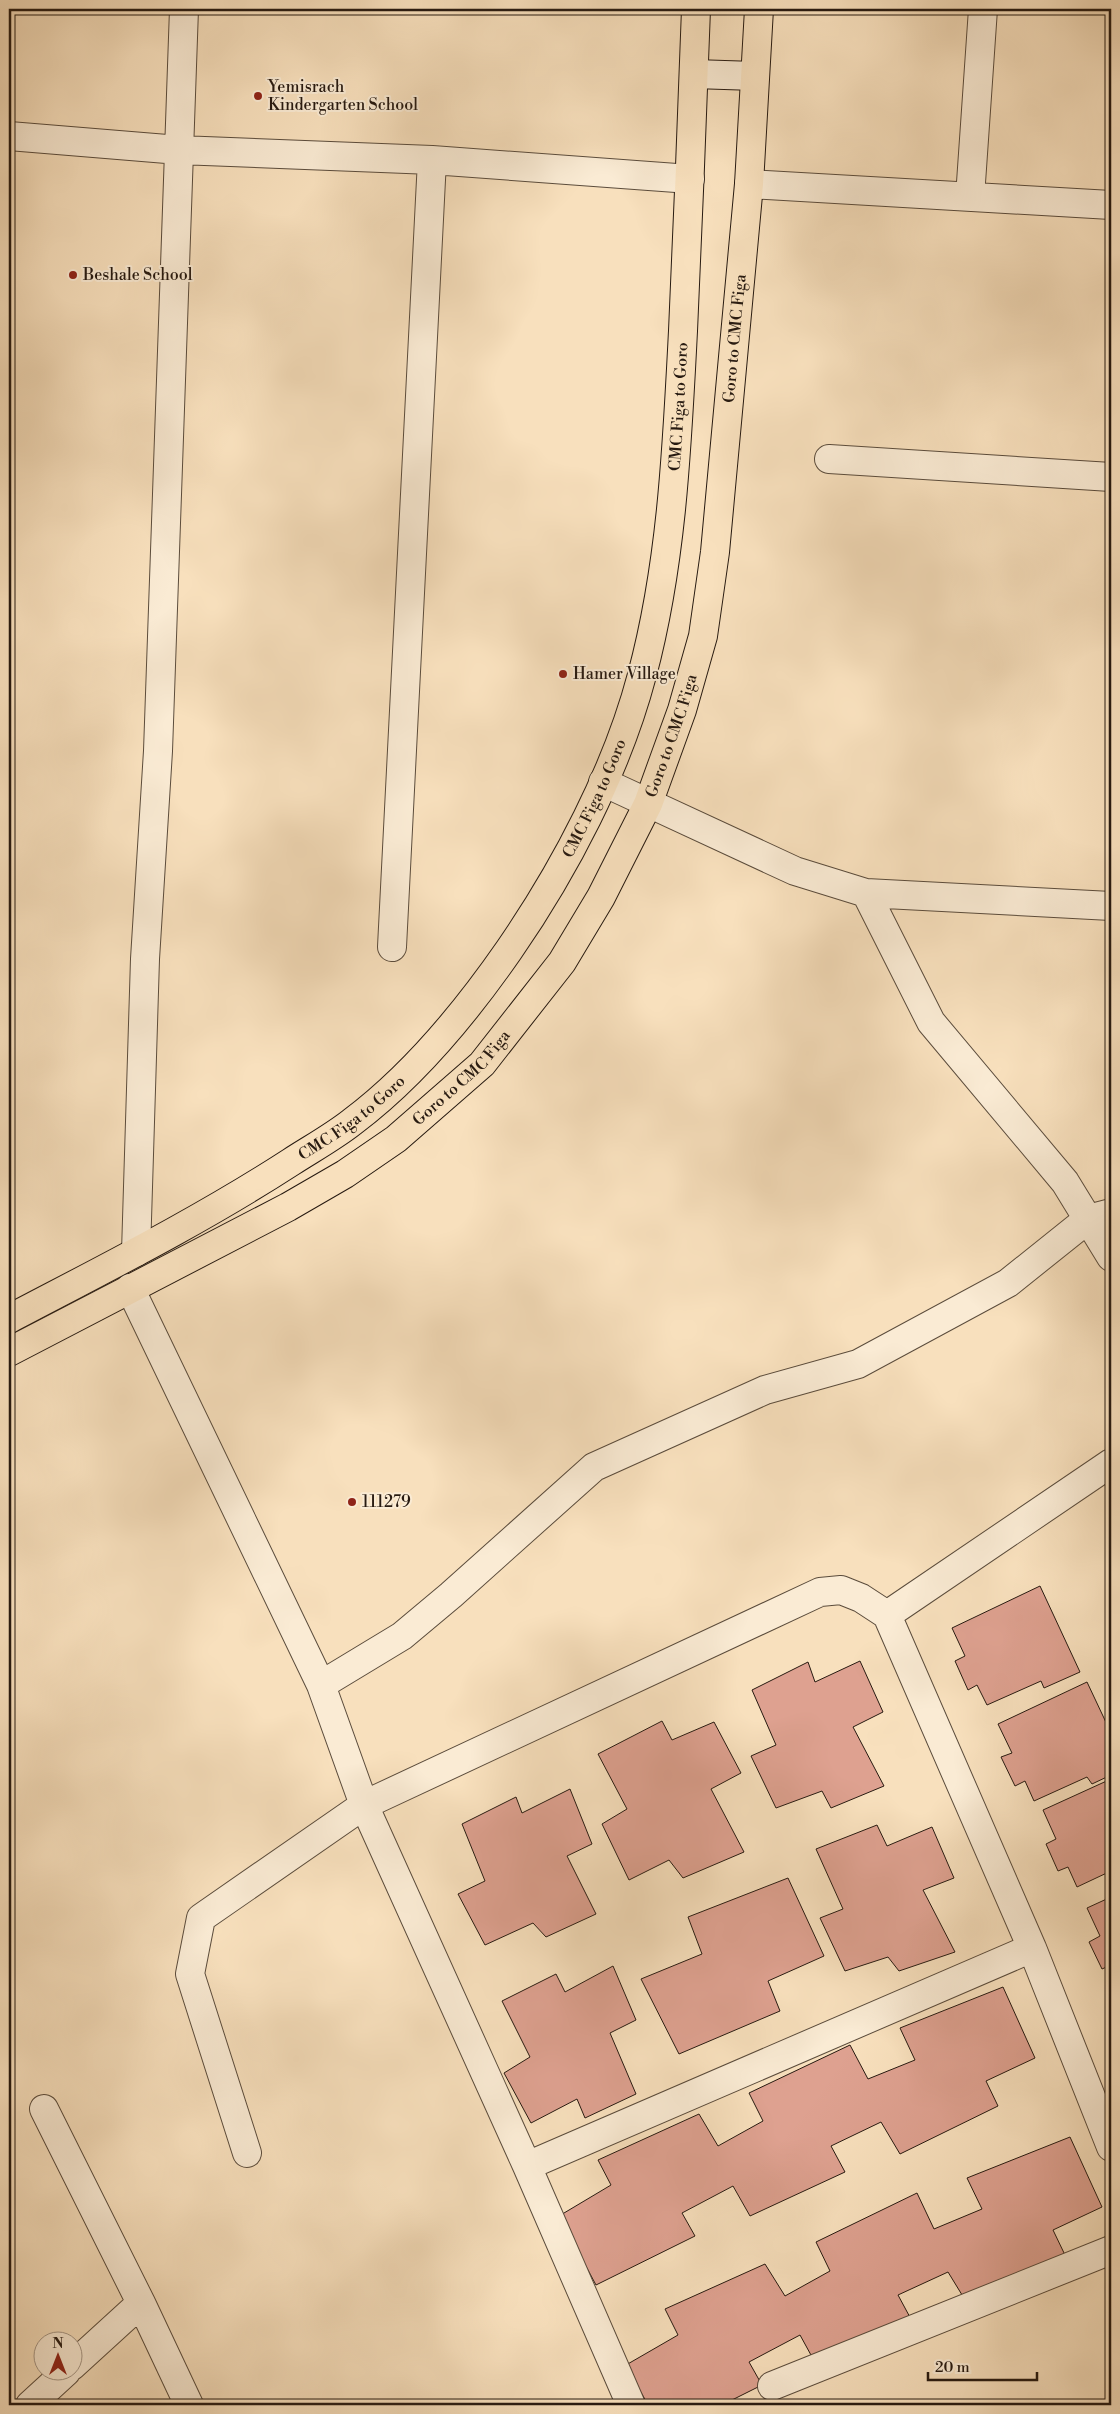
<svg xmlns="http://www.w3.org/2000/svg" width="1120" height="2414" font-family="'Libre Bodoni',serif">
<rect width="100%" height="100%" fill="#f8e0bd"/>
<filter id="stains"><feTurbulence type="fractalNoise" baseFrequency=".004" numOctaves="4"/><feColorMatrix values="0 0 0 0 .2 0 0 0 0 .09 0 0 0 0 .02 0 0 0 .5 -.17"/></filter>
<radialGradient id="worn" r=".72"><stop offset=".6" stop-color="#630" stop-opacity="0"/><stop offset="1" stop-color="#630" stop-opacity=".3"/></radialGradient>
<path fill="#dea190" stroke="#271a11" d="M1040,1586L1080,1672L1044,1688L1041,1681L987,1705L977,1685L968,1690L955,1661L965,1656L952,1628Z
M860,1661L883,1712L853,1727L884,1786L831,1808L822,1791L776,1808L751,1756L776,1745L752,1690L808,1662L815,1682Z
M1087,1682L1111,1733V1775L1092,1784L1087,1777L1034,1801L1025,1781L1015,1786L1001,1757L1012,1753L998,1724Z
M662,1721L672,1740L714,1722L741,1773L711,1789L744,1852L683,1878L669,1860L629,1880L602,1824L627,1809L598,1754Z
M1111,1779V1871L1077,1887L1068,1867L1058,1871L1046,1844L1056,1839L1043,1810Z
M570,1789L592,1844L567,1856L596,1914L546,1937L533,1923L485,1945L458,1894L485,1881L462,1824L516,1797L522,1813Z
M877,1825L887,1846L932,1827L954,1878L923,1890L955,1952L899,1971L888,1957L845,1971L820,1918L843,1909L816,1849Z
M788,1878L824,1956L768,1981L780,2011L679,2054L641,1979L702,1954L688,1917Z
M1111,1897V1965L1102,1969L1089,1942L1100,1936L1087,1908Z
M613,1966L636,2020L610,2033L636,2094L585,2118L577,2099L531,2123L504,2073L530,2057L502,2001L556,1974L565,1992Z
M1003,1987L1035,2058L986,2081L998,2106L900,2154L881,2122L831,2146L845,2172L750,2216L733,2186L682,2213L695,2236L596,2285L559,2216L611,2185L598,2160L699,2114L718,2146L763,2121L749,2093L850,2045L868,2079L915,2060L900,2028Z
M1070,2137L1102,2207L1053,2230L1065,2255L967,2303L948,2272L898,2295L912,2321L817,2366L800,2335L749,2362L762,2385L722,2405H648L626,2365L678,2335L665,2309L765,2264L785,2296L830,2271L816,2242L917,2193L934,2229L982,2209L967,2178Z"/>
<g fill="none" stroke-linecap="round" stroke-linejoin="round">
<g stroke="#5b4c3c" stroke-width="30">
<path id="minor" d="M9,136L179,150L432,160L690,179
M749,184L1111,205
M970,197L983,9
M829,459L1111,477
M603,782L795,871L866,893L1111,906
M866,893L931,1022L1065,1182L1111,1257
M392,947L432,160
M136,1252L145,959L158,751L184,9
M130,1288L321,1685L364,1805L201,1918L190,1974L247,2153
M887,1615L1111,1463
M321,1685L402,1636L451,1595L594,1467L765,1390L858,1364L1008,1283L1088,1219L1111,1213
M44,2109L141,2303L72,2366
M527,2166L1032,1948
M141,2303L189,2405
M772,2386L1111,2250
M30,2405L66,2372
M631,2405L527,2166L364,1805L820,1592L841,1590L861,1598L887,1615L1032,1948L1111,2147"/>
</g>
<g stroke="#271a11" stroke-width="30">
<path id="secondary" d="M694,74L755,76"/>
</g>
<g stroke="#271a11" stroke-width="30">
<g id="primary">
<path id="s1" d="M9,1319C104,1269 200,1221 291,1162C311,1149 333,1137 352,1122C412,1077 466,1012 509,950C565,869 617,770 642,675C672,563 677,447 683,331C688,224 692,116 696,9"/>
<path id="s2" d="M9,1352L288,1207L345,1174L396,1139L482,1064L562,962L601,897L648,804L682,710L703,636L715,552L749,184L759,9"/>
</g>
</g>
<use href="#minor" stroke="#faebd4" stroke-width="28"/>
<use href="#secondary" stroke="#faebd4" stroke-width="28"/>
<use href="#primary" stroke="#f8e0bd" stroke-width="28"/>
</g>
<g fill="#8f2418" stroke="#faebd4" stroke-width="2">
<circle cx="258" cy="96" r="5"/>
<circle cx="73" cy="275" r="5"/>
<circle cx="563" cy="674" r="5"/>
<circle cx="352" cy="1502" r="5"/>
</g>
<g text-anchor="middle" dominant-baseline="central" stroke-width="4" stroke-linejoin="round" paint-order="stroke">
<g font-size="16" fill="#271a11" stroke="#faebd4" text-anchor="start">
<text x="268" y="87">Yemisrach<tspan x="268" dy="18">Kindergarten School</tspan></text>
<text x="83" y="275">Beshale School</text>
<text x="573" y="674">Hamer Village</text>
<text x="362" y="1502">111279</text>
</g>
<g font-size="16" fill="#271a11" stroke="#faebd4">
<text stroke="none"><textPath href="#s2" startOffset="1342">Goro to CMC Figa</textPath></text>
<text stroke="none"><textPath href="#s1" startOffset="1208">CMC Figa to Goro</textPath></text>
<text stroke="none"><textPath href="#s2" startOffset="938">Goro to CMC Figa</textPath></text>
<text stroke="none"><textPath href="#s1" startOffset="804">CMC Figa to Goro</textPath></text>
<text stroke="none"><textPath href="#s2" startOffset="532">Goro to CMC Figa</textPath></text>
<text stroke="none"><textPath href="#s1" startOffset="398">CMC Figa to Goro</textPath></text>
</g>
</g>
<rect width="1120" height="2414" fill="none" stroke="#f8e0bd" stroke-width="30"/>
<rect x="10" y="10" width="1100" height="2394" fill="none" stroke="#271a11" stroke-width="2.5"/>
<rect x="15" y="15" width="1090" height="2384" fill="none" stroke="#271a11"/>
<g transform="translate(58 2356)"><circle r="24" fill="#faebd4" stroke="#a69786"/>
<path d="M0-4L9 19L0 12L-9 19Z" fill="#8f2418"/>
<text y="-8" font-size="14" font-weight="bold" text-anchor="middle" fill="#271a11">N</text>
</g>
<path d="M928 2372v8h109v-8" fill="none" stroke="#271a11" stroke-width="2.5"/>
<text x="935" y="2372" font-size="15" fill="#271a11" stroke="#faebd4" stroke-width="4" paint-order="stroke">20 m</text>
<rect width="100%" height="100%" filter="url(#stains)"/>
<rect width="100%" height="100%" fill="url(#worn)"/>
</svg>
